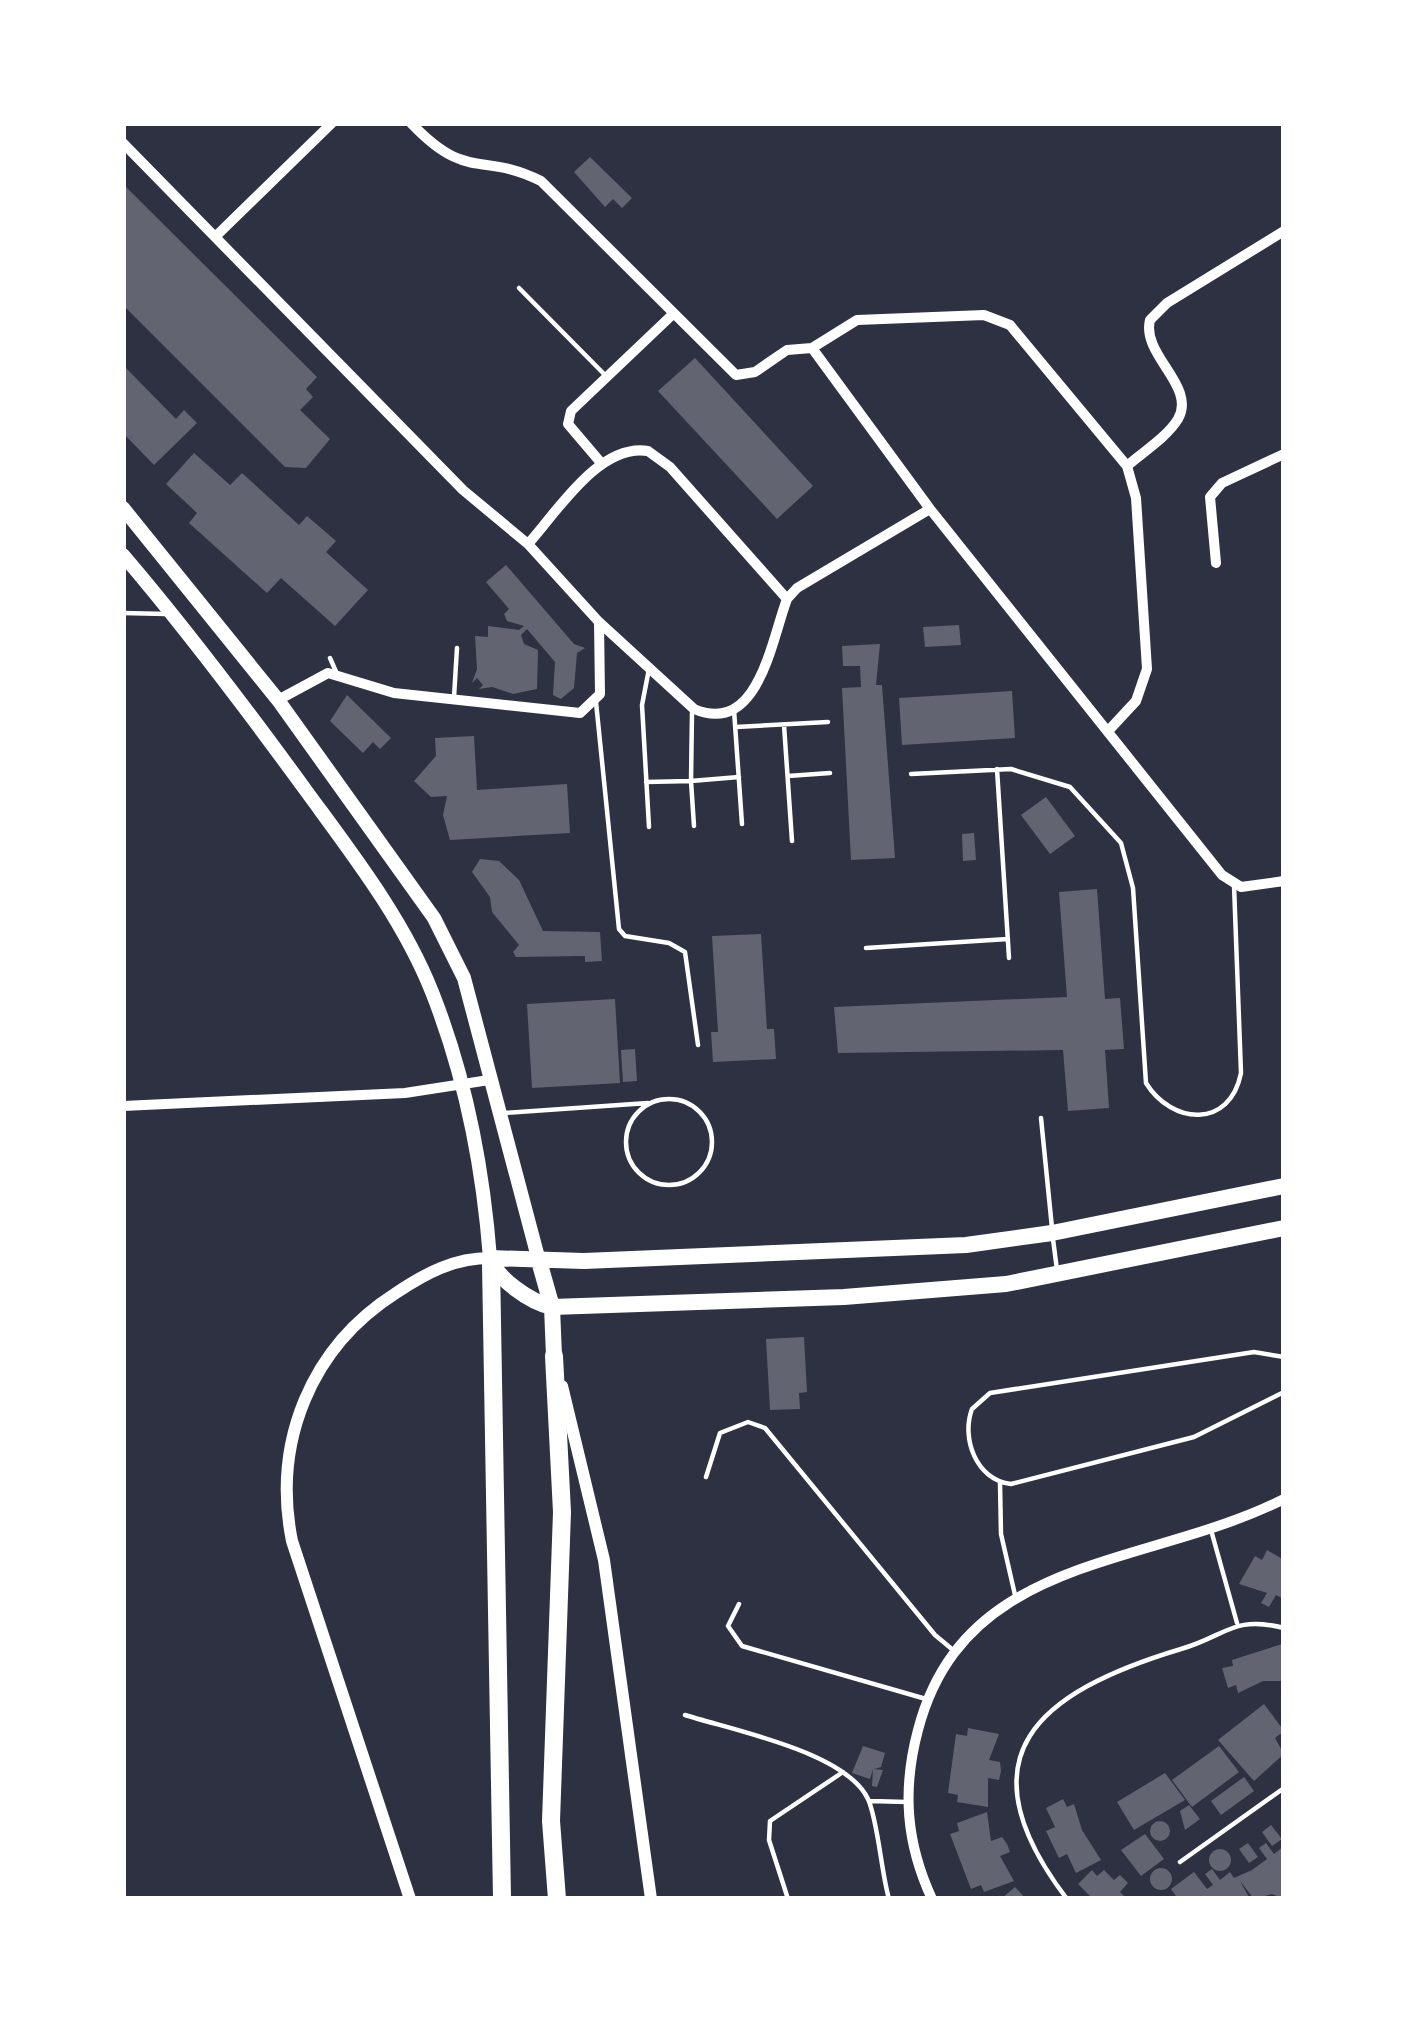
<svg xmlns="http://www.w3.org/2000/svg" width="1407" height="2022" font-family="'Roboto Serif',serif">
<rect width="100%" height="100%" fill="#2d3142"/>
<path fill="#626471" d="M590,157L632,198L622,208L613,199L605,207L574,172Z
M123,184L317,377L306,389L313,397L300,410L330,439L306,468L285,467L123,305Z
M695,358L813,486L777,519L658,391Z
M123,365L176,419L184,410L197,423L154,465L123,433Z
M194,453L230,485L242,473L299,525L307,516L336,541L326,552L368,590L335,626L281,578L267,593L189,523L197,513L166,484Z
M506,565L574,644L585,648L577,653L574,688L561,699L553,695L555,662L527,629L521,635L524,644L538,650L537,689L513,694L492,687L479,689L483,685L477,678L472,683L477,669L475,636L488,637V626L519,630L524,626L507,621L504,614L509,609L486,582Z
M959,625L961,645L925,647L923,627Z
M880,644L876,685H882L895,858L851,860L842,688L861,687L860,666H843L842,646Z
M1012,691L1015,738L902,745L899,698Z
M347,695L391,738L380,749L373,742L363,753L330,721Z
M474,736L477,790L567,784L570,833L450,840L443,815L447,796L431,797L414,781L436,756L435,738Z
M1046,797L1075,836L1050,854L1021,815Z
M974,833L976,860L963,861L962,834Z
M480,859L499,861L519,880L543,931L600,932L602,961L585,962V956L516,957L513,952L519,945L492,912L490,897L472,872Z
M1097,889L1105,999L1120,998L1124,1049L1105,1050L1109,1108L1068,1111L1063,1050L838,1053L834,1007L1067,997L1059,892Z
M761,934L767,1029H774L776,1059L713,1062L711,1032H718L712,936Z
M615,999L620,1083L532,1088L527,1004Z
M635,1049L637,1081L623,1082L621,1050Z
M804,1337L807,1392L799,1393L800,1409L770,1410L766,1339Z
M1267,1550L1284,1560V1599L1276,1595L1269,1607L1261,1603L1267,1593L1239,1584L1255,1556L1262,1560Z
M1282,1644L1284,1681H1263L1238,1693L1236,1685L1228,1688L1222,1668L1233,1666L1232,1660Z
M1264,1704L1284,1731L1275,1738L1284,1754L1254,1781L1218,1740Z
M968,1728L999,1734L989,1760L1000,1762L1001,1771L999,1780L988,1778V1807L957,1802L958,1795L948,1793L956,1734L967,1736Z
M863,1746L885,1753L881,1767L874,1769L883,1770L877,1787L872,1786L873,1769L870,1779L852,1773Z
M1219,1746L1239,1772L1192,1807L1172,1780Z
M1165,1773L1185,1800L1134,1830L1117,1802Z
M1244,1777L1254,1791L1221,1815L1211,1801Z
M1063,1799L1067,1807L1074,1804L1082,1830L1101,1860L1076,1873L1067,1854L1059,1858L1046,1831L1055,1827L1046,1808Z
M1189,1805L1200,1819L1185,1830L1180,1811Z
M987,1812L991,1841L1002,1837L1007,1844L1010,1852L1000,1856L1014,1881L984,1892L981,1885L971,1889L950,1834L959,1831L957,1823Z
M1150 1831a10 10 0 1 1 20 0a10 10 0 1 1-20 0Z
M1271,1825L1282,1839L1272,1846L1262,1832Z
M1145,1834L1164,1859L1141,1876L1121,1850Z
M1248,1843L1258,1857L1249,1863L1239,1849Z
M1266,1843L1274,1854L1284,1846V1899L1272,1894L1254,1899L1240,1881L1250,1899H1178L1171,1889L1194,1872L1207,1889L1213,1885L1205,1874L1212,1869L1220,1880L1230,1872L1234,1878L1252,1870L1267,1859L1259,1848Z
M1209 1860a11 11 0 1 1 22 0a11 11 0 1 1-22 0Z
M1150 1879a11 11 0 1 1 22 0a11 11 0 1 1-22 0Z
M1092,1870L1097,1876L1104,1870L1114,1880L1120,1875L1128,1883L1120,1892L1127,1899H1093L1078,1884Z
M1015,1887L1026,1899H1001Z"/>
<g fill="none" stroke-linecap="round" stroke-linejoin="round">
<path stroke="#fff" stroke-width="4.5" d="M519,288L606,376
M123,613L166,614
M330,658L337,674
M454,697L457,648
M596,702L619,929L625,936L669,943L685,952L698,1045
M734,710L742,824
M784,725L792,841
M736,727L828,722
M997,769L1009,958
M911,774L1011,769L1070,787L1121,843L1133,888L1146,1083C1172,1125 1230,1129 1241,1073L1234,885
M788,776L830,773
M646,782L691,781L692,713
M694,826L691,781L739,777
M649,827L642,705L649,669
M866,948L1008,939
M626 1142a43 43 0 1 1 86 0a43 43 0 1 1-86 0Z
M504,1113L648,1103
M1041,1118L1052,1228
M1053,1239L1057,1270
M1284,1357L1254,1352L990,1393L972,1409C961,1438 976,1480 1011,1484L1194,1437L1284,1392
M706,1477L720,1433L748,1422L765,1428L935,1635L953,1650
M1000,1483L1001,1534L1015,1595
M1211,1530L1237,1623
M739,1604L728,1626L742,1646L926,1699
M685,1715C732,1730 846,1752 868,1799C878,1821 881,1871 889,1899
M870,1801L907,1802
M1180,1862L1284,1788
M788,1899L769,1840L770,1821L843,1772
M1067,1899C958,1756 1038,1692 1181,1649C1226,1636 1233,1615 1284,1628"/>
<path stroke="#fff" stroke-width="10" d="M411,123C468,183 481,151 541,181L736,375L755,372L787,350L812,348L857,320L984,315L1010,325L1127,466L1136,498L1147,669L1136,701L1110,729
M123,143L463,490L528,544L599,622L694,709C758,736 771,642 787,599L797,588L930,509
M215,237L332,123
M812,348L930,509L1222,875L1241,887L1284,881
M602,464L568,424L571,411L672,315
M1127,466C1143,452 1167,437 1178,419C1197,386 1141,355 1150,320L1167,303L1284,231
M528,544C557,512 599,443 648,451L670,467L787,599
M1216,563L1210,497L1222,483L1284,454
M278,700L328,673L394,693L580,713L600,694L599,622
M123,1106L405,1093L489,1080
M932,1899C906,1843 902,1790 918,1730C964,1553 1148,1568 1284,1499"/>
<path stroke="#fff" stroke-width="12" d="M562,1386L604,1560L651,1899
M410,1899L292,1541C272,1442 311,1347 396,1293C426,1273 454,1258 490,1258"/>
<path stroke="#fff" stroke-width="14" d="M123,508L278,700L434,918L464,978L539,1261
M123,555C188,631 248,711 307,792C353,855 403,919 432,992C466,1078 483,1167 490,1258"/>
<path stroke="#fff" stroke-width="16" d="M1284,1186L1052,1233L966,1245L584,1261L490,1258C497,1279 530,1302 552,1307L844,1297L1006,1284L1284,1228
M539,1261L552,1307L554,1356"/>
<path stroke="#fff" stroke-width="18" d="M491,1264L502,1899
M554,1356L562,1512L551,1821L557,1899"/>
</g>
<rect width="1407" height="2022" fill="none" stroke="#ffffff" stroke-width="252"/>
</svg>
